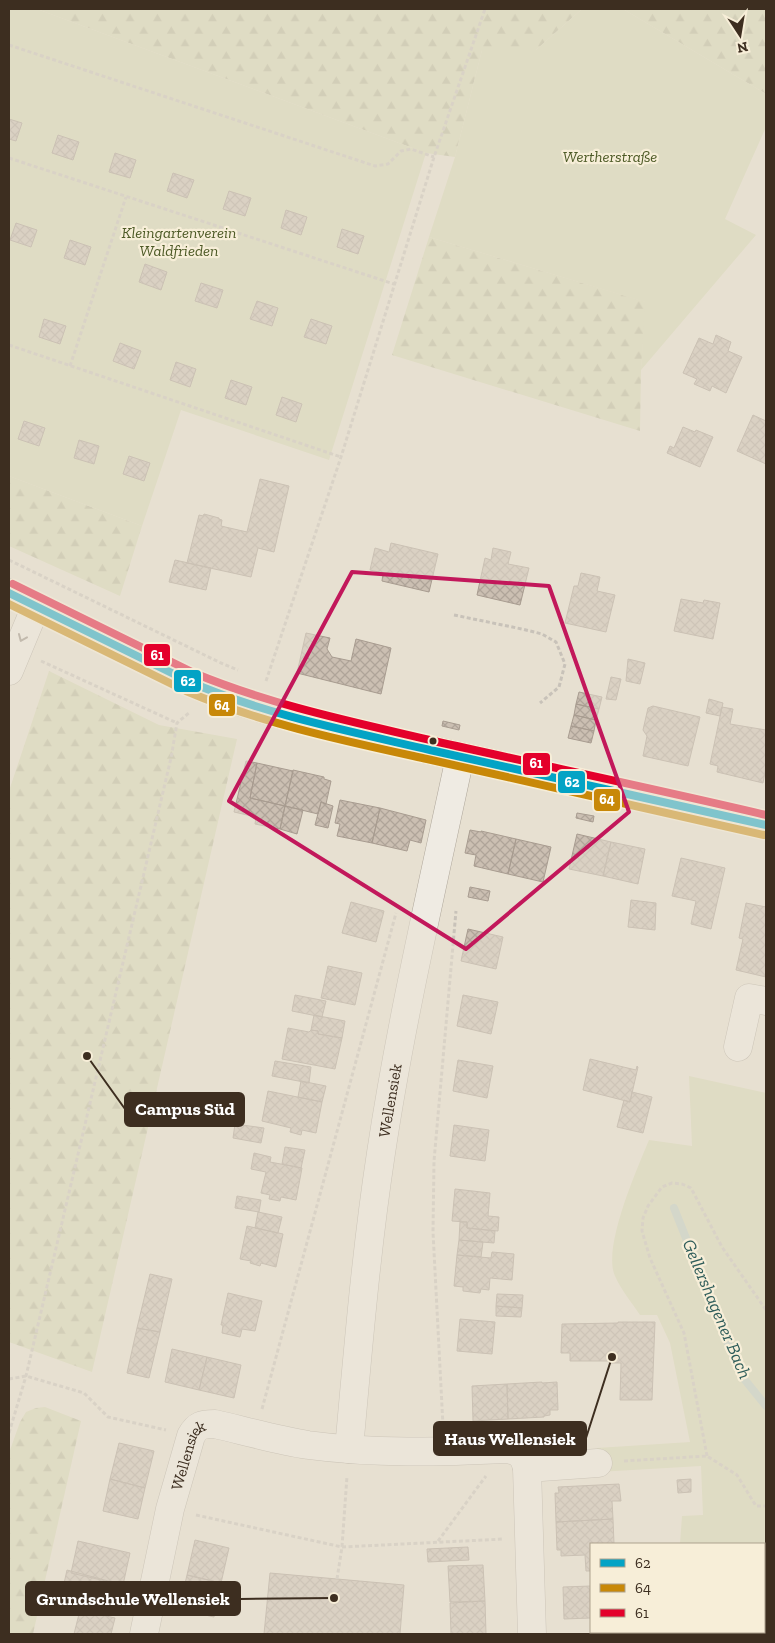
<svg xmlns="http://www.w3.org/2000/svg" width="775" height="1643" font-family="'Zilla Slab',serif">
<defs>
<pattern id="forest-firs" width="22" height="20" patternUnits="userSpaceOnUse" patternTransform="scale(1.25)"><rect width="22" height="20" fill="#d6d7b3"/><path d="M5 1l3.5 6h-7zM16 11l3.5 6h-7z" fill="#b9b99a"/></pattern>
<pattern id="building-cross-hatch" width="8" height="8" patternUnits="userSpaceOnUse" patternTransform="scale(1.25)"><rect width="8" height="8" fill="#cbbfb2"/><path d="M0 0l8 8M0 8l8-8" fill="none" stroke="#afa499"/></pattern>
</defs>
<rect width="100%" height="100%" fill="#e7e0d1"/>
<path fill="url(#forest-firs)" d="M37,9H582L536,50H482L455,157L426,153Z
M623,9H766V94Z
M429,237L646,302L641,370L640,431L392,355Z
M9,476L142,526L120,596L9,546Z
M49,671L159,725L237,739L92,1372L9,1342V791Z
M45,1407L81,1421L33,1634H9V1453L20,1422L26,1412L36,1408Z"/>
<path fill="#d6d7b3" d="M9,9H37L426,153L329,460L181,410L142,526L9,476Z
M582,9H623L766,94V127L725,219L756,235L641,370L645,302L429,237L455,157L482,50H536Z
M689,1076L766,1093V1634H673L674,1632H764V1544H680L682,1516L703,1515L701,1466L598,1472L597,1448L690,1442L670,1343L657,1315H640C632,1303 621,1290 615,1276C602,1248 637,1169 649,1140L692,1146Z"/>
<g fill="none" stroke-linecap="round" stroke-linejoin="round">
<path stroke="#bcccc2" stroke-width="8" d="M674,1208L731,1351L745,1380L766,1406"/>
</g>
<path fill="url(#building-cross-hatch)" stroke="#a89c90" d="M9,119L22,123L16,141L9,139Z
M58,135L79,142L73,160L52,153Z
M115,153L136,160L130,178L109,172Z
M173,173L194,180L187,198L167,191Z
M229,191L251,198L245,216L223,209Z
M286,210L307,217L301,235L281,228Z
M16,223L37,230L31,247L10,240Z
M342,229L364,236L358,254L337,247Z
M70,240L91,247L85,265L64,258Z
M145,264L167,272L161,290L139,282Z
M201,283L223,290L217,308L195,301Z
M257,301L278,308L272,326L250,319Z
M44,319L66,326L60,344L39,337Z
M311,319L332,326L326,344L304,337Z
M716,335L731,342L728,351L742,357L726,393L712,386L710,391L694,384L697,379L683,373L699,338L713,344Z
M120,343L141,351L134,369L113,361Z
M176,362L196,369L190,387L170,380Z
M231,380L252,387L246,405L225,398Z
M282,397L302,404L296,422L276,415Z
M753,415L766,421V464L737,451Z
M24,421L45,428L39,446L18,439Z
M683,427L695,432L696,430L713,437L700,467L667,453L670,446L674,448Z
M79,440L99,446L94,464L74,458Z
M129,456L150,463L144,481L123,474Z
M260,479L289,486L274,552L258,548L251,577L187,563L199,515L203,516L204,514L219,518V519L222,520L221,526L247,532Z
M391,543L438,554L429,592L382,581L383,573L370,570L375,548L389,552Z
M493,548L511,552L508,564L529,568L520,605L477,595L485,558L491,560Z
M175,560L211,568L206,590L169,582Z
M581,573L600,577L597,591L615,595L606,632L565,623L574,586H578Z
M681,599L703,603L704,600L720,603L713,639L674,631Z
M306,633L330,638L327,649L332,657L351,661L356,639L391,648L381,694L297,673Z
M628,659L645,663L640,684L626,681Z
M611,677L621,679L616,700L606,699Z
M579,692L602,697L599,709L576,704Z
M709,699L723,703L720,716L706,713Z
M576,704L599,709L596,720L574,715Z
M653,706L700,717L688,766L643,756L647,736L643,730L648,708Z
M722,707L733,709L730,724L766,730V767L763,783L717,772L718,766L710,764Z
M574,715L596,720L594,731L571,726Z
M443,721L460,725L459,730L442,726Z
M571,726L594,731L591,743L568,738Z
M246,761L257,763L250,798L285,806L280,829L255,824L256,817L234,812Z
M257,763L293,771L285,806L250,798Z
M293,770L324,777V779L331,781L326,804L321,802L318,814L285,806Z
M340,800L380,808L372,843L337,836L340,824L335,823Z
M321,802L333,806L328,828L315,825Z
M285,806L303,810L297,834L280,829Z
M380,808L426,820L421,843L410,840L407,851L372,843Z
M577,813L594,816L593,822L576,818Z
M470,830L481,832V831L516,839L508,874L474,866L476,855L465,853Z
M577,834L611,842L603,876L569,869Z
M516,839L551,847L543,882L508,874Z
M611,842L645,849L638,884L603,876Z
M681,858L725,868L711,929L691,924L696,901L672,896Z
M470,887L490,891L488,901L468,897Z
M631,900L656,903L655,930L628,927Z
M351,902L384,911L376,942L342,933Z
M746,903L766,907V977L736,970L743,939L739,938Z
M468,929L503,937L496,969L461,961Z
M328,966L362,973L355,1005L321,998Z
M295,995L326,1001L322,1017L292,1011Z
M463,995L498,1002L491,1034L457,1026Z
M314,1015L345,1021L342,1038L318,1034V1031L311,1030Z
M288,1028L309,1032L311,1030L318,1031V1034L342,1038L335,1069L282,1059Z
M590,1059L636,1070L637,1066L638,1067L630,1102L583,1090Z
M458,1060L493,1066L487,1098L453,1091Z
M275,1061L311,1067L309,1083L272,1076Z
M301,1081L326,1086L322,1102L298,1097Z
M268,1091L322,1102L316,1133L302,1130L301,1135L290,1132L291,1128L262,1121Z
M632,1092L652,1097L643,1133L617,1127L624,1100L630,1102Z
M235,1124L264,1128L261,1143L233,1138Z
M454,1125L489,1130L485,1161L450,1156Z
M285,1147L305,1150L301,1168L282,1164Z
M254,1153L271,1157L270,1162L302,1168L296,1200L281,1197L280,1201L269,1199L270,1195L261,1193L266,1172L251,1169Z
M455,1189L490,1193L488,1216L499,1217L498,1231L467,1228V1222L452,1221Z
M237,1196L261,1200L259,1212L235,1208Z
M258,1212L282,1217L278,1233L255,1228Z
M460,1222H467V1228L495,1231L494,1243L459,1240Z
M247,1226L283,1234L276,1267L261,1263L260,1266L250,1263L251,1261L240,1259Z
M459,1240L483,1242L481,1257L457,1255Z
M492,1252L514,1254L512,1280L490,1278L489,1290L481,1289L480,1293L463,1291V1287L454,1286L457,1255L491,1258Z
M150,1274L172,1279L160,1332L137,1328Z
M228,1293L262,1301L255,1331L242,1329L240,1337L222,1333L223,1325H221Z
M497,1294L523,1295L522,1308L496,1306Z
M496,1306L522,1308L521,1317L496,1316Z
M460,1319L495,1322L492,1354L457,1351Z
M618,1322H655L652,1400H620L621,1363H609V1361H570V1353H561L562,1324L618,1323Z
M137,1328L160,1332L149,1378L127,1373Z
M172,1349L207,1357L199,1390L165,1382Z
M207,1357L241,1365L234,1398L199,1390Z
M542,1382V1383L557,1382L558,1410H550V1415L544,1416V1417L508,1419L507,1384Z
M507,1384L508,1419L473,1421L472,1386Z
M119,1443L154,1451L145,1488L110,1479Z
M110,1479L145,1488L138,1519L103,1511Z
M691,1479V1492L678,1493L677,1480Z
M619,1484L621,1501H612L613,1519L556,1522L555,1493H559L558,1487Z
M613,1519L614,1544H591V1571H586L585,1555L561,1556V1550H557L556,1522Z
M195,1540L229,1548L221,1583L187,1575Z
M78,1541L130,1553L123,1585L71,1573Z
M468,1547L469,1560L428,1562L427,1549Z
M483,1565L485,1601L450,1602L448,1566Z
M67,1570L112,1582L110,1588L95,1585L92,1595L63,1588Z
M270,1573L404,1585L400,1634H264Z
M187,1575L221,1583L214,1617L179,1609Z
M591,1586V1618L564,1619L563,1587Z
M485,1601L486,1634H451L450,1603Z
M80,1610L115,1618L111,1634H74Z
M596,1632H619V1633L596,1634Z"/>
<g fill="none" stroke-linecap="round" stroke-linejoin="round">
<g stroke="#ada599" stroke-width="29">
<g id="minor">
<path d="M9,671L36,606"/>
<path d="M738,1047L749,998L766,1001"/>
<path id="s1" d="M349,1449C358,1350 366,1251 381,1153C401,1020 432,888 460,757"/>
<path d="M527,1468L598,1463"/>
<path id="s2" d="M144,1634L170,1509L191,1436C197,1425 202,1424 215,1424C245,1431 277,1440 308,1445C374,1454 440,1452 507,1449C519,1451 524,1455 527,1468L532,1634"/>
</g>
</g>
<g stroke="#928b80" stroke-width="29">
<path id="major" d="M9,593L190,682C258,713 332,727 404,744C525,772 646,797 766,825"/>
</g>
<path stroke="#c8c2b9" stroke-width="3" stroke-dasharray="4 2.5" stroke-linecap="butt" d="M9,45L375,166L388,164L401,151L411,149L434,157
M9,158L394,284
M9,345L341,457
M70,366L126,197
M9,560L221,663L238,670
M454,615L522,629L542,634L556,642L565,664L559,687L540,703
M41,661L177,723
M266,681L341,457L434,157L485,9
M9,1379L26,1376L84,1393L108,1417L166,1430
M262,1409L396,913
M443,1426L433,1232L434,1161L456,911
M9,1433L26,1376L171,758L177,723L190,712
M707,1456L684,1333L650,1258L642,1231L643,1218L648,1206L662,1187L672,1183L682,1184L691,1188L722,1247L766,1310
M624,1461L707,1456L737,1475L756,1506H766
M196,1515L342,1547L504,1539
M438,1541L486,1476
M337,1579L342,1547L347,1476"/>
<use href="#minor" stroke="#efebe3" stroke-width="28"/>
<use href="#major" stroke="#e6e1d4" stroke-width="28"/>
<g stroke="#f7eed8" stroke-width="11">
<path id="bus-1" d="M9,593L190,682C267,715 349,731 430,750C542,776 654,799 766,825"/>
</g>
<g stroke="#f7eed8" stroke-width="11">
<path id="bus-2" d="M9,604L186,691C263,724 345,741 427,759C539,785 652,809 764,835"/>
</g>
<g stroke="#f7eed8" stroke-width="11">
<path id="bus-3" d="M13,584L194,673C271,705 353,722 434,741C545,766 656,789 766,815"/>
</g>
<use href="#bus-1" stroke="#03a3c5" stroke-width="8"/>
<use href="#bus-2" stroke="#c88808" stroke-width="8"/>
<use href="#bus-3" stroke="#e4002b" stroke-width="8"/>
</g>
<defs><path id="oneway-chevron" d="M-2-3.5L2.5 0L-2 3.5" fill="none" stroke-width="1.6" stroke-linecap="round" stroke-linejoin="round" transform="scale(1.25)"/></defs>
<use stroke="#968c82" href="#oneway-chevron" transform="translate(22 638) rotate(113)"/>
<path d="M0 0H775V1643H0ZM352,572L549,586L629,812L466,949L229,801Z" fill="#e7e0d1" fill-opacity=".55" fill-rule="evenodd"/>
<path fill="none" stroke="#c2185b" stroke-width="4" stroke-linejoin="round" d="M352,572L549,586L629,812L466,949L229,801Z"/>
<circle fill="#3d2e20" stroke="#f7eed8" stroke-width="2" cx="433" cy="741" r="4.5"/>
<g text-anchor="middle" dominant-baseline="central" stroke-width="4.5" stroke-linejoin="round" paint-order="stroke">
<g font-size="16" font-style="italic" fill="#4d5a26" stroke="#f7eed8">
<text x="610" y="156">Wertherstraße</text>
<text x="179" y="232">Kleingartenverein<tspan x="179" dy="18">Waldfrieden</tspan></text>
</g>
<g font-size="16" fill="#3d2e20" stroke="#f7eed8">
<text stroke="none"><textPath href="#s1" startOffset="351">Wellensiek</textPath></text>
<text stroke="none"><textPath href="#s2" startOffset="185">Wellensiek</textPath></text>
</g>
<g font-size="18" font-style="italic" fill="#2f5d5a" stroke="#f7eed8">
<text transform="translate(717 1309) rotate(67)">Gellershagener Bach</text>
</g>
</g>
<path fill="none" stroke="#3d2e20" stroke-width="2" d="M87 1056L125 1109M612 1357L586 1438M334 1598L240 1599"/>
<g fill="#3d2e20" stroke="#f7eed8" stroke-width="2">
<circle cx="87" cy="1056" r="5"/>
<circle cx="612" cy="1357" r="5"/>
<circle cx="334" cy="1598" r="5"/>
</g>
<g fill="#3d2e20" stroke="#3d2e20" stroke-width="2">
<rect x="125" y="1093" width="119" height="33" rx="5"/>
<rect x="434" y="1422" width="152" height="33" rx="5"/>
<rect x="26" y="1582" width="214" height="33" rx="5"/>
</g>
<g font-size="18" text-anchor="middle" font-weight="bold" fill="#fff">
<text x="185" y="1115">Campus Süd</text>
<text x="510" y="1445">Haus Wellensiek</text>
<text x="133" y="1605">Grundschule Wellensiek</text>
</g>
<g stroke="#f7eed8" stroke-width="2">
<rect x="143" y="643" width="28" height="24" rx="5" fill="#e4002b"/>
<rect x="173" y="669" width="29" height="24" rx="5" fill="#03a3c5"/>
<rect x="208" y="693" width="28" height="24" rx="5" fill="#c88808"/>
<rect x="522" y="752" width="29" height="24" rx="5" fill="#e4002b"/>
<rect x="557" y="770" width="29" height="24" rx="5" fill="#03a3c5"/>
<rect x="593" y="788" width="28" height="24" rx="5" fill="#c88808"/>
</g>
<g font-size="14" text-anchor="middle" font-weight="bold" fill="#fff">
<text x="157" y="660">61</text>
<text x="188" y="686">62</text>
<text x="222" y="710">64</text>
<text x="536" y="768">61</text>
<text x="572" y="787">62</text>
<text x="607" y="804">64</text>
</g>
<rect width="775" height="1643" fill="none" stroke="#3d2e20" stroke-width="20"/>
<rect x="590" y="1543" width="175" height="90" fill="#f7eed8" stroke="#ada18e"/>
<rect x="600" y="1559" width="25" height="8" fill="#03a3c5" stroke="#ada18e"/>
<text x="635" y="1568" font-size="15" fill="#3d2e20">62</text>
<rect x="600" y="1584" width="25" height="8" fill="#c88808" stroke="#ada18e"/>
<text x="635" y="1593" font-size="15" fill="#3d2e20">64</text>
<rect x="600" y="1609" width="25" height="8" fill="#e4002b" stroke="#ada18e"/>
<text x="635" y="1618" font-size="15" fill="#3d2e20">61</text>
<g transform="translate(740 35) rotate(168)" stroke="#f7eed8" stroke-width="4" paint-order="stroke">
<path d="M0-4L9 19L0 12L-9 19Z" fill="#3d2e20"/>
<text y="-8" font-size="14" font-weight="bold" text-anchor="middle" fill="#3d2e20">N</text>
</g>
</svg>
